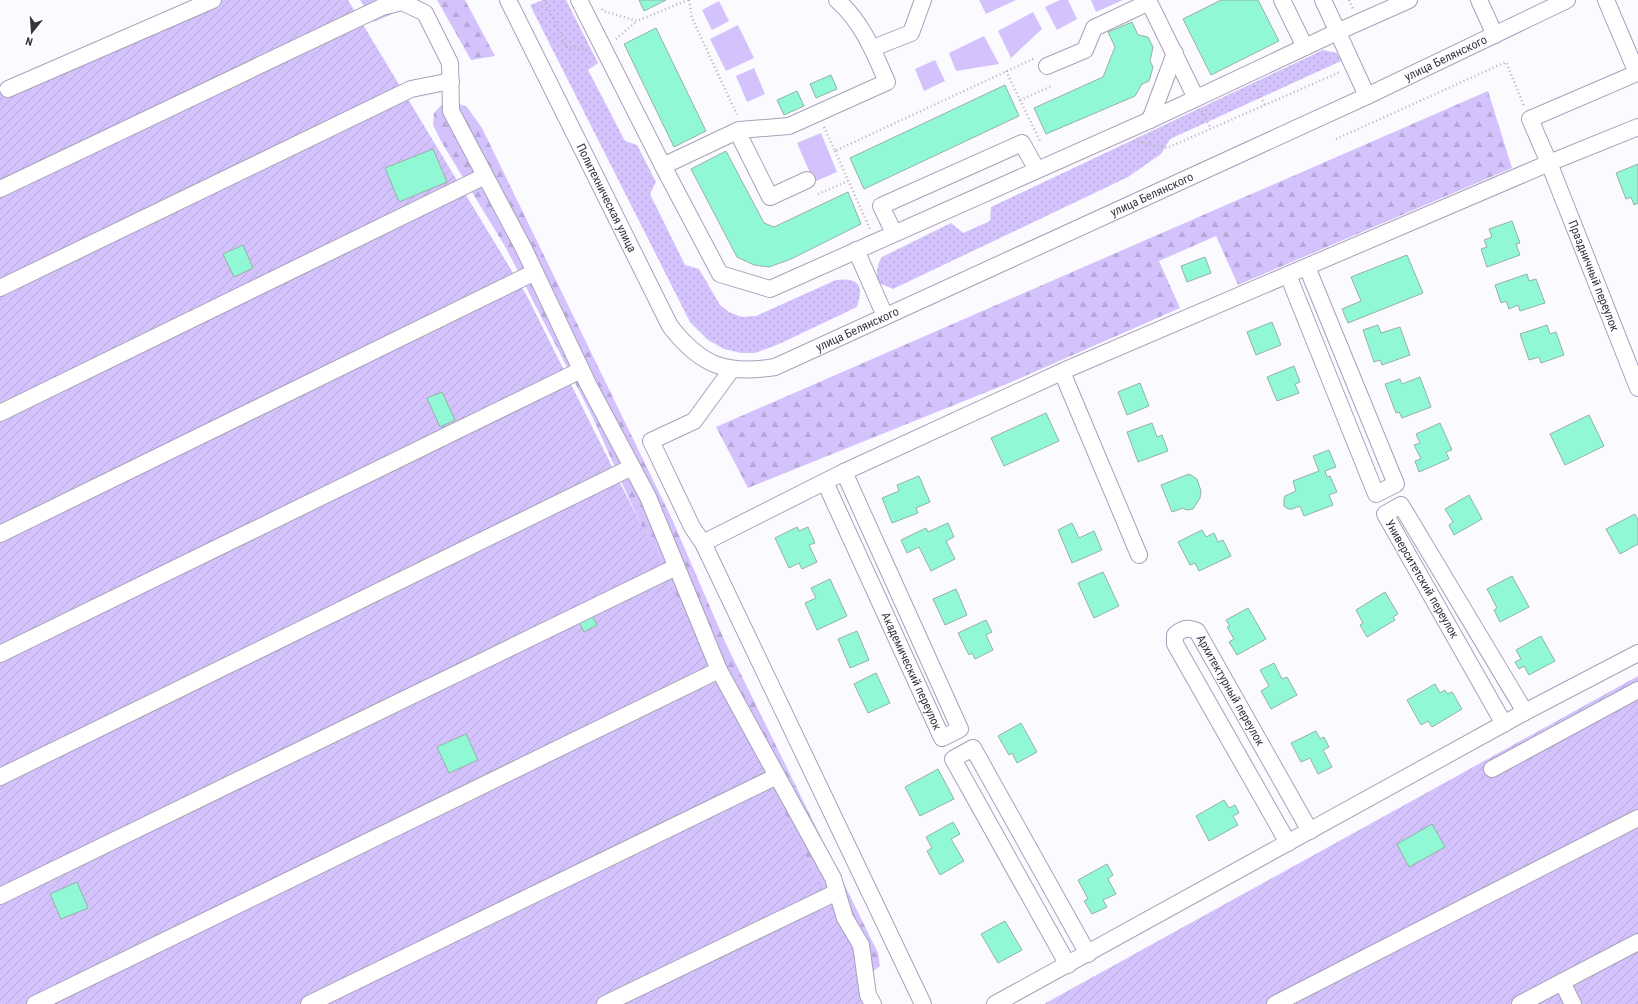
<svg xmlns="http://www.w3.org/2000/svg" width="1638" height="1004" font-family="'Roboto Condensed',sans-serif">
<defs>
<pattern id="grass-dots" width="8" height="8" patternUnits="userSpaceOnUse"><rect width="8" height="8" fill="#d4c2fc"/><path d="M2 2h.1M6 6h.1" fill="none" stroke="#b7a7d9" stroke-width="1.8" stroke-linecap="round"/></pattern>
<pattern id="forest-firs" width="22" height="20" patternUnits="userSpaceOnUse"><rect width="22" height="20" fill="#d4c2fc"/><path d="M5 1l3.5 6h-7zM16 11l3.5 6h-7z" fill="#b7a7d9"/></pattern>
<pattern id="garden-furrows" width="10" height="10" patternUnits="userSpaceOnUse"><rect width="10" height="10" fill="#d4c2fc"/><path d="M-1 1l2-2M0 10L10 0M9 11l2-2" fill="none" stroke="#b7a7d9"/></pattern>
</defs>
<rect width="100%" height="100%" fill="#fbfaff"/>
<path fill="url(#grass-dots)" d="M543,0H566L598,63L588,70L625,141L637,145L656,182L650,194L685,265L699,269L720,305L729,312L742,317L756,316L836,280C859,277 864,285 857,307L779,344L755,353H741L724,349L708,340L690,322L530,5Z
M1323,50L1337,53L1341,61L1170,139L1161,154L1128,177L893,289L879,283C876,273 876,266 882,257L951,223L963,233L990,221L991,207Z"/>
<path fill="url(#forest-firs)" d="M360,0H416V3L374,22Z
M437,0H465L495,56L471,60Z
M1488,91L1512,168L1238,285L1216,236L1159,261L1180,308L1009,383L748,488L716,427Z
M447,99L467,107L482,128L672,519L726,644L878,953L880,966L871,973L860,970L703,663L592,416L506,248L442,143L433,125L434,113Z"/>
<path fill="#d4c2fc" d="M979,0H1016L986,14Z
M1060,0H1068L1077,19L1057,30L1045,7Z
M1091,0H1123L1096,12Z
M719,1L729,21L712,30L702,10Z
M1033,12L1042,29L1011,58L998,31Z
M738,25L754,58L726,71L710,39Z
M984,36L999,64L956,71L949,53Z
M935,60L945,81L924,91L915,69Z
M754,68L765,94L747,102L736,76Z
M821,133L837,172L814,182L797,143Z"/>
<path fill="url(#garden-furrows)" d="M198,0H348L527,296L880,1004H0V85Z
M1638,676V1004H1044Z"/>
<path fill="#91f8d6" stroke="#94b1a6" d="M639,0H666L644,11Z
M1221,0H1258L1279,41L1211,75L1183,19Z
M1132,22L1138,35L1148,37L1153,47L1150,61L1153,67L1149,81L1142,84L1135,96L1046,134L1034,108L1103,77L1115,47L1108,32Z
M656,28L706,131L674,147L624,44Z
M831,75L837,89L816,98L810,84Z
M1005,85L1019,116L864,189L850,158Z
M797,91L804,106L784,115L777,100Z
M433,149L447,182L399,202L385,168Z
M726,151L764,223L774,227L848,192L861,224L791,259L769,267L754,265L737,257L691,169Z
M1638,164V203L1634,205L1631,197L1626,199L1616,173Z
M1512,221L1520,243L1516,244L1520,255L1487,267L1481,249L1487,247L1484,240L1492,237L1489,229Z
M243,245L253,268L234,277L223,254Z
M1407,255L1423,293L1348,323L1342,309L1361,301L1351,277Z
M1205,257L1211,273L1187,282L1181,266Z
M1527,274L1529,281L1536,279L1545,303L1520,311L1518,305L1509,309L1506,301L1501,303L1495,285Z
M1272,322L1281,345L1256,355L1247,332Z
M1378,325L1381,333L1400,327L1410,355L1382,365L1380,360L1374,362L1363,330Z
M1547,325L1550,334L1556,332L1564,355L1541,363L1539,357L1529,360L1520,334Z
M1294,366L1300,382L1295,384L1299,393L1277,401L1267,377Z
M1420,377L1431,407L1402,418L1399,412L1396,413L1385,384L1400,379L1402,384Z
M1140,383L1149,406L1127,415L1118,392Z
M442,392L455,420L440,427L427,398Z
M1046,413L1059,441L1004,466L991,438Z
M1589,415L1604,446L1565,465L1550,434Z
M1152,423L1157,437L1162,435L1168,451L1138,462L1127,432Z
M1440,423L1452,450L1446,452L1449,459L1419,472L1415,461L1421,459L1414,445L1420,443L1416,434Z
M1329,450L1336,467L1325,471L1327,477L1330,476L1337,492L1329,495L1333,505L1304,516L1300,506L1292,509H1288L1284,506V499L1285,496L1296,491L1293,481L1319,471L1313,456Z
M1189,474L1197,479L1201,491L1200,498L1193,509L1186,510L1183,508L1172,512L1161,485Z
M919,476L930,502L916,508L918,513L892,523L882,498L899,491L897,485Z
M1469,495L1482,519L1454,535L1449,525L1453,522L1445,509Z
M1635,514L1638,520V544L1620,554L1606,529Z
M948,523L954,537L946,541L955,559L931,571L919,547L907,553L901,540L926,528L928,532Z
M1072,523L1079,538L1094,531L1102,550L1072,563L1058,530Z
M797,527L799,531L808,527L815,543L809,545L817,562L802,569L799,563L789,568L775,538Z
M1202,530L1206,537L1214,533L1218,542L1223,540L1231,556L1199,571L1195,563L1190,565L1178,542Z
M1103,572L1119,606L1094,618L1078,583Z
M1512,576L1529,607L1500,622L1494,610L1497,608L1487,589Z
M830,579L847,616L817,630L805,603L816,598L811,588Z
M956,589L967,615L945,625L933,599Z
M1385,592L1398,614L1393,617L1395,620L1367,637L1360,625L1363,623L1356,610Z
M1248,608L1266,639L1237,655L1229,642L1234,639L1227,627L1230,626L1226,620Z
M591,613L597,625L584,632L578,620Z
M986,620L992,632L986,635L993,650L975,659L972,653L969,655L958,633Z
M857,631L869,660L850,668L838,639Z
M1541,636L1555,661L1529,675L1524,666L1519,669L1515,662L1521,659L1516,650Z
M1274,663L1282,679L1287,677L1297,695L1271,709L1261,691L1269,686L1260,670Z
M876,673L890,703L868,713L854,684Z
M1435,684L1440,693L1445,690L1447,694L1452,692L1462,709L1432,727L1428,721L1421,725L1407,700Z
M1021,723L1037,752L1017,763L1012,753L1009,755L998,736Z
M1316,731L1320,739L1324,737L1329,747L1323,750L1332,767L1318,774L1310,758L1301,762L1291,743Z
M466,734L478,760L449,773L437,747Z
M938,769L954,799L920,816L905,787Z
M1224,800L1229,808L1235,805L1239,813L1233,816L1238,825L1209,841L1196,816Z
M953,822L960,834L951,839L964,861L940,875L927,851L932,848L926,837Z
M1432,824L1445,847L1409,867L1397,844Z
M1107,864L1113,875L1108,879L1116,894L1103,900L1107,907L1092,914L1084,901L1088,899L1078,880Z
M77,882L88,908L61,919L50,894Z
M1005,921L1022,950L998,963L981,934Z"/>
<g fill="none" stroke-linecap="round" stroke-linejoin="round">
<g stroke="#a8a1b9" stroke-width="18">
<g id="minor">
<path id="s1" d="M508,0L670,326C701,366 726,375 775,367L1367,96L1567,0"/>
<path d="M579,0L663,166L739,130L789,126L887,82C874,52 862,22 837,0"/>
<path d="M1282,0L1305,47"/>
<path d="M1323,0L1367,96"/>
<path d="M1479,0L1495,35"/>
<path id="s2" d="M1606,0L1637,73L1530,119L1549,163L1638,388"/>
<path d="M873,48L911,33L923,0"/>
<path d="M1047,66L1085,50L1094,28L1149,2L1196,98"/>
<path d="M8,89L213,0"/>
<path d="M1150,120L1175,53"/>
<path d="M737,131L770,197L807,180"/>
<path d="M663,166L720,274L770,289L1150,120L1337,32L1409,0"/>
<path d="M0,189L382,7L402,2L425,13L450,63L451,111L524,249L588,384L648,497L719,670L833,878L845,918L861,945L868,995L873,1004"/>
<path d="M894,233L881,206L1022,143L1037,170"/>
<path d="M856,250L885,316"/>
<path d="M1288,275L1376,494L1396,484L1307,267"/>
<path d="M0,288L411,89L451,81"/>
<path d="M732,369L694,421L651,441L692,527L703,543L923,1004"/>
<path d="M1062,372L1139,555"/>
<path d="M0,413L485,176"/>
<path id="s3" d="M825,482L942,738L960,729L844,472"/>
<path d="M0,534L535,272"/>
<path d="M703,543L844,472L1070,368L1549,163L1638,127"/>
<path d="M0,654L581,370"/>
<path d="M1504,724L1385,514L1401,505L1525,712"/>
<path d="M1492,769L1638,690"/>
<path d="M0,777L632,467"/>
<path id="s4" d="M1288,843L1175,644V635C1183,628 1188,627 1197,631L1310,831"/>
<path d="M0,896L676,567"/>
<path d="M1068,965L953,759L973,748L1088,954"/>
<path d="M1562,982L1573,1004"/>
<path d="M35,1004L719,670"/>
<path d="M309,1004L777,776"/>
<path d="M605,1004L837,892"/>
<path d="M995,1004L1525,712L1638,653"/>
<path d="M1275,1004L1638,818"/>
<path d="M1520,1004L1638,942"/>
</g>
</g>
<path stroke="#b5b3ba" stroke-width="2.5" stroke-dasharray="1 3" stroke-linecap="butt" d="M544,0L567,47L587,49
M689,0L692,18L737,115
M1349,0L1353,9
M602,9L603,11L637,21L688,0
M616,39L637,21
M1006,71L1040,141
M1255,86L1265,105
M1020,100L1052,86
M1202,111L1211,129
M824,127L835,151L1035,58
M1336,139L1506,62L1524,106
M1138,142L1167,148L1340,72
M835,151L870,229
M818,194L848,181"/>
<use href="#minor" stroke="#fff" stroke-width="16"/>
</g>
<g text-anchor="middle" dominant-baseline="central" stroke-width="3" stroke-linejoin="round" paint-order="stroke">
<g font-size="12" fill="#37343f" stroke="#fff">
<text stroke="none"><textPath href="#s1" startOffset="1223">улица Белянского</textPath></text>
<text stroke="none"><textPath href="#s1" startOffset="899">улица Белянского</textPath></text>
<text stroke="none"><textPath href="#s1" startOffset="221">Политехническая улица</textPath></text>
<text stroke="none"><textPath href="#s2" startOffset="365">Праздничный переулок</textPath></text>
<text stroke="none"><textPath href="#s1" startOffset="575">улица Белянского</textPath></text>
<text transform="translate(1422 579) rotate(60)">Университетский переулок</text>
<text stroke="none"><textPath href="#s3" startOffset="208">Академический переулок</textPath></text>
<text stroke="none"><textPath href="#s4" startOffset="330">Архитектурный переулок</textPath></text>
</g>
</g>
<g transform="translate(32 32) rotate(197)" stroke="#ffffff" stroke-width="3" paint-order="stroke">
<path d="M0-3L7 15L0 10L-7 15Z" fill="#37343f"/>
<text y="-6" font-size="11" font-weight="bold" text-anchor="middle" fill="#37343f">N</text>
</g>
</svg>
